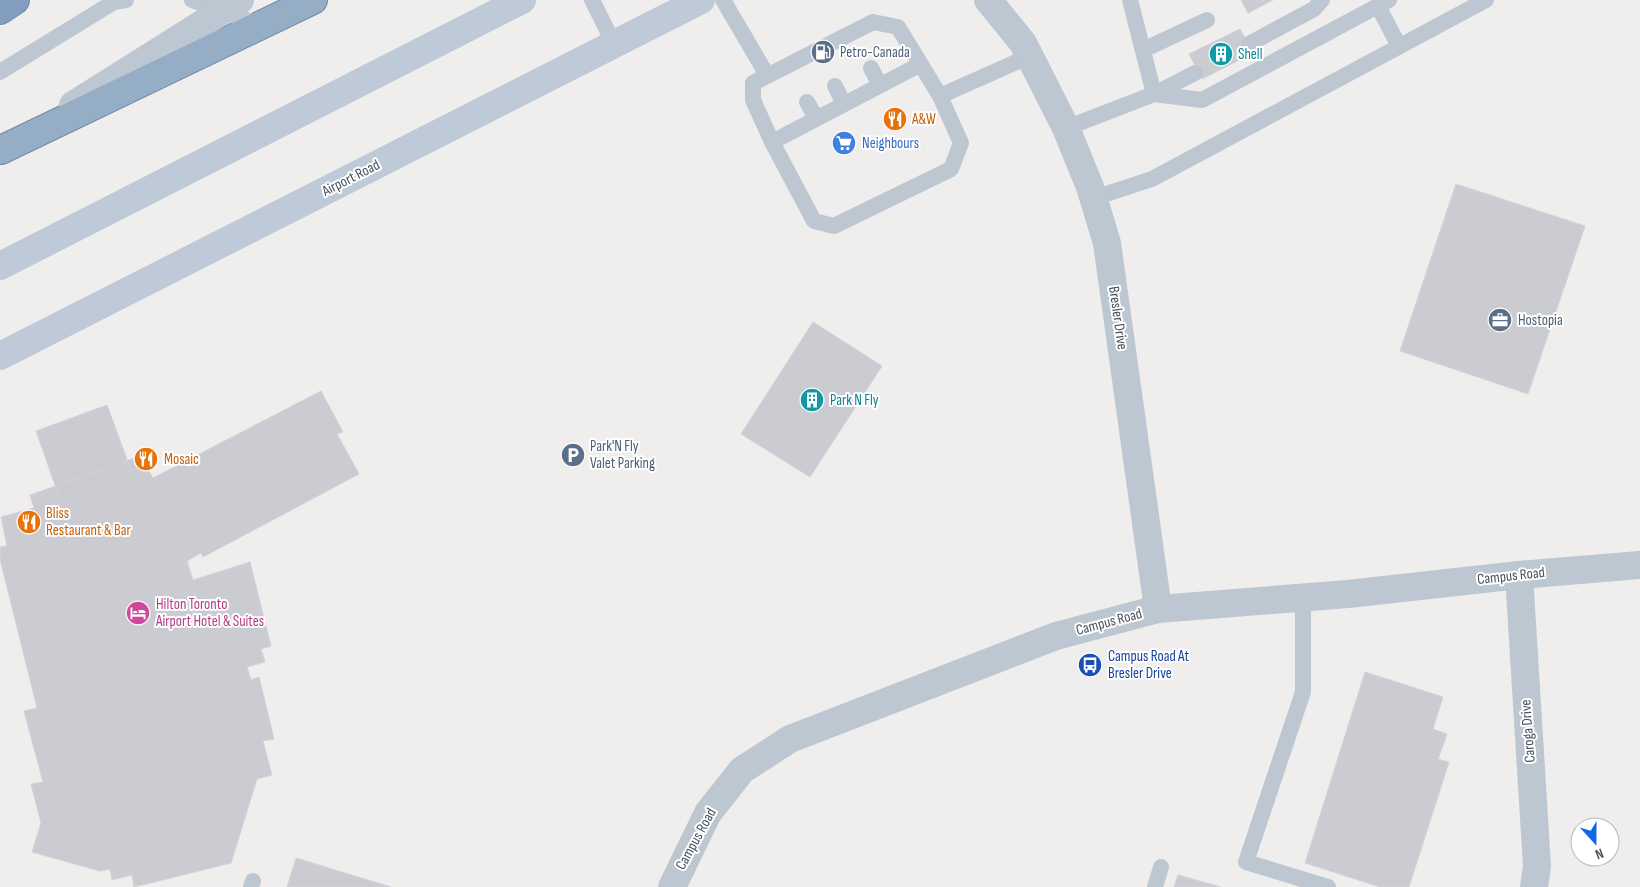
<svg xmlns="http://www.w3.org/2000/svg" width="1640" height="887" font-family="'Sofia Sans Condensed',sans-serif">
<rect width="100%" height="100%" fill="#f0eded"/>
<path fill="#caccd2" stroke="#d1d3d9" d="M1241,0H1273L1248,13Z
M1240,29L1253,53L1202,79L1189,54Z
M1456,184L1585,226L1528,394L1400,351Z
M813,322L882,366L810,477L741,434Z
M321,391L343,432L337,434L359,474L203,557L201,553L187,561L193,580L250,562L271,646L261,649L265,662L247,667L251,680L259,677L274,739L263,741L272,775L257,779L231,863L134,887L132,875L112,880L110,869L100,871L32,852L41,823L31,784L43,782L24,711L37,708L0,559V547L7,546L1,517L34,508L30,495L140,456L153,478Z
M107,405L133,476L61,502L36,431Z
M1365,672L1443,697L1433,729L1447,734L1438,759L1449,762L1409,887H1380L1305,863Z
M296,858L391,887H287Z
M1178,875L1221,887H1174Z"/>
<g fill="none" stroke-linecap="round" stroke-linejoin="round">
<g stroke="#6d89ab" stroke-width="30">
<path id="trunk" d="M1,150L313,0"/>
</g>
<g stroke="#6d89ab" stroke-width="30">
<path id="motorway" d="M0,10L15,0"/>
</g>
<path stroke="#bdc7d1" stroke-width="16" d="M192,0L260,25
M592,0L614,44
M723,0L767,75
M1130,0L1154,94L1195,73
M1378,6L1399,46
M873,22L898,27L940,96L961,143L951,169L834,226L814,221L772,142L753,100V83Z
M1249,44L1314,9L1322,0
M1143,50L1207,20
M871,68L880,85
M0,72L114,2L126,0
M835,86L844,104
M940,96L1030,56
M807,102L816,118
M1066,128L1154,94L1202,100L1389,0
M772,142L921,64
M1094,198L1152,179L1486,0
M1303,598V692L1246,862L1328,887
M251,887L253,881
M1155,887L1161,867"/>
<path stroke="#bdc7d1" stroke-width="28" d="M1519,575L1537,866L1534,887"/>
<path stroke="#bdc7d1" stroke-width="28" d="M988,0L1023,43L1066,128L1090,187L1107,243L1158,609
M73,105L240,0
M672,887L708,813L742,770L790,739L1056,636L1158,609L1348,594L1519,575L1640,565"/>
<path stroke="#becad8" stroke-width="28" d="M0,266L522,0
M0,356L701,0"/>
<use href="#trunk" stroke="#96adc6" stroke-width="28"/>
<use href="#motorway" stroke="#829ebf" stroke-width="28"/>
</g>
<defs>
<g id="fuel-disc" transform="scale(1.25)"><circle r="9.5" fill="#5c6f8a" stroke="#fff"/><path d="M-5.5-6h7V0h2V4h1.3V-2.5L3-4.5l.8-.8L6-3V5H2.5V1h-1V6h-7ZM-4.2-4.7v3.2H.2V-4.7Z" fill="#fff"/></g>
<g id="building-disc" transform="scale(1.25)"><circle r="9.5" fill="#0f9aa8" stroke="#fff"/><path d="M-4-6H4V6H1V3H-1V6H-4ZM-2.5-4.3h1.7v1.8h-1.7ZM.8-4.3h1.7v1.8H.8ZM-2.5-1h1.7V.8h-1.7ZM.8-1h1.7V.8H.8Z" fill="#fff"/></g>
<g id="restaurant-disc" transform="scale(1.25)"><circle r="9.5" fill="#e8710a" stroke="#fff"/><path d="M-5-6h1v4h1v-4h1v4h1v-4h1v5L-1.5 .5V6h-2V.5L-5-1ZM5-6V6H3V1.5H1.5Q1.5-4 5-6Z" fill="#fff"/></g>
<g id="supermarket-disc" transform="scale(1.25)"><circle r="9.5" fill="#3f7fe0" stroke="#fff"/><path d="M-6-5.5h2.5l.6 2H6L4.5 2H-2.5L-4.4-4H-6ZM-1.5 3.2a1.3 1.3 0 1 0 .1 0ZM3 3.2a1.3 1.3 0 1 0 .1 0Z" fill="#fff"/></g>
<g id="office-disc" transform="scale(1.25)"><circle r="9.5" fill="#5c6f8a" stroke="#fff"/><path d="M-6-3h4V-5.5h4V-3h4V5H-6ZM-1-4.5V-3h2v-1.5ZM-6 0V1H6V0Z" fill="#fff"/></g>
<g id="parking-disc" transform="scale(1.25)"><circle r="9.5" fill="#5c6f8a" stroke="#fff"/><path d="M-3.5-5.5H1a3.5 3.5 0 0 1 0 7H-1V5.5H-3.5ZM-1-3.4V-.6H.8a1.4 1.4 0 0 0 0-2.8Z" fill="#fff"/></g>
<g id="hotel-disc" transform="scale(1.25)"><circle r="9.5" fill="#d1479c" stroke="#fff"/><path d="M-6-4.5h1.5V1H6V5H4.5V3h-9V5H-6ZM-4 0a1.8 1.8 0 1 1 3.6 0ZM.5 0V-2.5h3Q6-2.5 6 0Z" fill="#fff"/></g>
<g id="bus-disc" transform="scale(1.25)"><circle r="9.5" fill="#1a4fb4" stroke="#fff"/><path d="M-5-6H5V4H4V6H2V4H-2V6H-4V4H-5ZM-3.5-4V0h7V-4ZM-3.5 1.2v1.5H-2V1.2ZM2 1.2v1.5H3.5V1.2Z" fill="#fff"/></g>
</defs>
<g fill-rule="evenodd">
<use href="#fuel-disc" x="823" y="52"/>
<use href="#building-disc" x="1221" y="54"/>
<use href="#restaurant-disc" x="895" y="119"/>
<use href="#supermarket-disc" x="844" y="143"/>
<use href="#office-disc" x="1500" y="320"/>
<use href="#building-disc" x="812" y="400"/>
<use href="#parking-disc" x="573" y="455"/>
<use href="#restaurant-disc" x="146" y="459"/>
<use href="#restaurant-disc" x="29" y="522"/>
<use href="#hotel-disc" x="138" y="613"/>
<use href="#bus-disc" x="1090" y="665"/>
</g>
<g text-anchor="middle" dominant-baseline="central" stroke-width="4" stroke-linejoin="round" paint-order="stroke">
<g font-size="15" fill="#4e5e75" stroke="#fff" text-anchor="start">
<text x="840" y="52">Petro-Canada</text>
<text x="1518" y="320">Hostopia</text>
<text x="590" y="446">Park'N Fly<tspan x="590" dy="17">Valet Parking</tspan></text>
</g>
<g font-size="15" fill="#0d838f" stroke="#fff" text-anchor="start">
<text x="1238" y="54">Shell</text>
<text x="830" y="400">Park N Fly</text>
</g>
<g font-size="15" fill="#c56008" stroke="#fff" text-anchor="start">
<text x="912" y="119">A&amp;W</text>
<text x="164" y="459">Mosaic</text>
<text x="46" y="513">Bliss<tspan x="46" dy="17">Restaurant &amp; Bar</tspan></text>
</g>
<g font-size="15" fill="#366cbe" stroke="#fff" text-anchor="start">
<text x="862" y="143">Neighbours</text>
</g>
<g font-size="15" fill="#45505c" stroke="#fff">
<text transform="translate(351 178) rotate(-27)">Airport Road</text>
<text transform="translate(1118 318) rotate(82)">Bresler Drive</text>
<text transform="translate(1511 576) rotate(-6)">Campus Road</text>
<text transform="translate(1109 622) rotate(-15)">Campus Road</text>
<text transform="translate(1528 731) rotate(-94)">Caroga Drive</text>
<text transform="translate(696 839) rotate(-61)">Campus Road</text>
</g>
<g font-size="15" fill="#b23c85" stroke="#fff" text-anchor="start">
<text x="156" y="604">Hilton Toronto<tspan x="156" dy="17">Airport Hotel &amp; Suites</tspan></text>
</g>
<g font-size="15" fill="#164399" stroke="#fff" text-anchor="start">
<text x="1108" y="656">Campus Road At<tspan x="1108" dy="17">Bresler Drive</tspan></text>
</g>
</g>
<g transform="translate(1595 842) rotate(159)"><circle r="24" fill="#ffffff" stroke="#b5b9be"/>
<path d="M0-4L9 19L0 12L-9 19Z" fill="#0f67e8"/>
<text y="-8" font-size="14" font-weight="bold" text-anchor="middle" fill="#45505c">N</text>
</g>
</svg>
